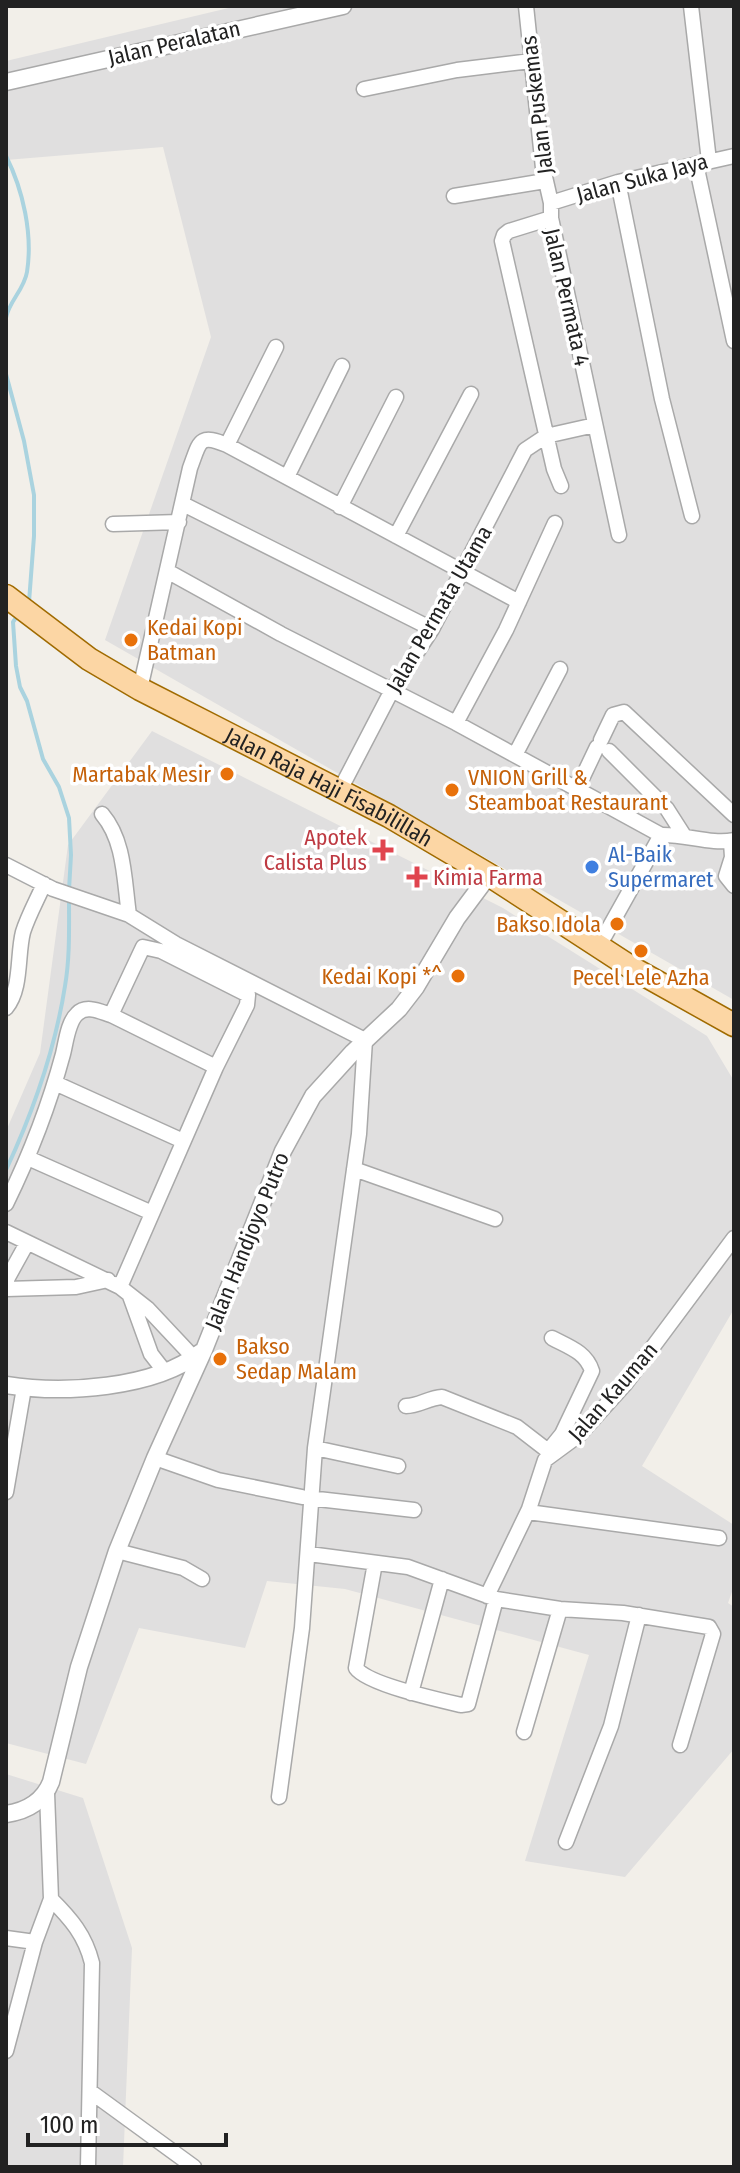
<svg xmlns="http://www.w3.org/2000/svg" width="740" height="2173" font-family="'Fira Sans Condensed',sans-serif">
<rect width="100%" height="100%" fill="#f2efe9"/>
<path fill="#e0dfdf" d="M237,6H734V1000L105,640L211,337L163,147L6,160V61Z
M152,731L503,908L707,1036L734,1081V1309L642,1466L734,1525V1586L728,1603L734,1607V1749L625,1877L525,1861L589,1655L345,1589L267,1581L245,1648L139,1628L86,1764L6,1743V1131L40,1053L68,845Z
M6,1774L83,1798L132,1948L123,2167H6Z"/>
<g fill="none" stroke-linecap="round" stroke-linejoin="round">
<path stroke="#aad3df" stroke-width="4" d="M6,156C23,190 33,234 27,272C24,290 9,301 6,318
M6,374L24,441L34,495V536L29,602
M18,615L13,622L16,666L20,687L27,701L43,759L59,787L69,818L71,855L69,890
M6,1170C33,1112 55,1050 65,986C70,957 69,928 69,899"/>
<g stroke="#a9a9a9" stroke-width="17">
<path id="minor" d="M526,6L543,168L551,203V218L619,535
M691,6L709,161
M364,89L457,70L531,61
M696,164L734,341
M618,182L662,399L692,516
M454,196L545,181
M551,203L618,182L734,156
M551,218L509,231L504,235L502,241L554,469L561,486
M227,445L276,347
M287,477L342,366
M183,504L432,629
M340,507L396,397
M113,524L179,522
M396,536L471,394
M167,571L281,634L456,723L661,835
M140,689L190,468C200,442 198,433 227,445L519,602
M456,723L506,630L555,523
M601,740L613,715L624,712L734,815
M609,751L667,809L683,834
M515,755L560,669
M577,789L597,747
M340,790L391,692L432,629L525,450L546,436L595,425
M102,814C125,841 124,880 129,915
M731,842L732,857L726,876L734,886
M6,865L53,889L129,915L176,944L365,1040L359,1134L315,1448L302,1628L279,1797
M599,946L661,835C685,834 712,845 734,840
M6,1008C22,989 17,955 23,932C28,916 37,900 44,884
M111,1015L143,947L161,951L248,995L247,1005L216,1067L120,1287
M55,1083L183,1141
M28,1158L152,1213
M354,1169L495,1219
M6,1204C30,1155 49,1106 63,1054C66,1042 68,1022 77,1014C86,1004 101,1012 111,1015L216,1067
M6,1232L120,1287L148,1309L194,1358
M6,1281L27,1243
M6,1289L76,1287L108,1280
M130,1296L151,1354L165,1372
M406,1406C419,1406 428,1398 442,1397L517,1427L552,1454
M315,1448L398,1466
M549,1450L562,1434L592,1371C586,1352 569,1347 552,1338
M155,1458L218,1480L302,1497
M6,1492L24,1388
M309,1498L414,1510
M528,1512L719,1538
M117,1551L183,1568L202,1579
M309,1554L408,1567L496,1599L560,1609L623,1613L709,1627L713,1634L680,1745
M375,1563L356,1668C367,1684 439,1700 461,1705L468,1704L496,1599
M487,1596L529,1509L545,1460L579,1435L626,1383L734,1238
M411,1693L442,1579
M524,1732L560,1609
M566,1842L611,1726L639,1615
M51,1899C71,1919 85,1935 92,1963L88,2167
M6,1938L35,1942
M6,2051L35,1942L51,1899L47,1793
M91,2092L194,2167"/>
</g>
<g stroke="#a9a9a9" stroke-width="19">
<path id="tertiary" d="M6,82L343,6
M6,1385C63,1394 154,1389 201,1352
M6,1814C27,1811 43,1802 51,1782L79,1667L117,1551L155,1458L204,1350L283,1151L313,1096L353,1052L399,1009L416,987L457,918L489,875"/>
</g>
<g stroke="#a06b00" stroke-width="25">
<g id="primary">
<path id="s1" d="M6,596L89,659L140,689L389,816L489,875L632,968L734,1025"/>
</g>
</g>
<use href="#minor" stroke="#fff" stroke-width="14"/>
<use href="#tertiary" stroke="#fff" stroke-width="16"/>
<use href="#primary" stroke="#fcd6a4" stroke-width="22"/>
</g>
<g fill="#e8710a" stroke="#fff" stroke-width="3">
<circle cx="131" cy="640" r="8"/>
<circle cx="227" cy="774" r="8"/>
<circle cx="452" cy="790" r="8"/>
<circle cx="617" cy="924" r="8"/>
<circle cx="641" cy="951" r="8"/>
<circle cx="458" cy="976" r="8"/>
<circle cx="220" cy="1359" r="8"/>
</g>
<g fill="#e0444e" stroke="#fff" stroke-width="3">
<path d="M379 838h8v8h8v8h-8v8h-8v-8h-8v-8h8z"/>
<path d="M413 865h8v8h8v8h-8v8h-8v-8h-8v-8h8z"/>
</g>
<circle fill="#3f7fe0" stroke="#fff" stroke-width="3" cx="592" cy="867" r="8"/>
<g text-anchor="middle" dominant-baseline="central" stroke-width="7" stroke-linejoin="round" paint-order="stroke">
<g font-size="22" fill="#222" stroke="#fff">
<text transform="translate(174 43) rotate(-13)">Jalan Peralatan</text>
<text transform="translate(537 105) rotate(-97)">Jalan Puskemas</text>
<text transform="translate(642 178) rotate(-15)">Jalan Suka Jaya</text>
<text transform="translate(567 297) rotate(77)">Jalan Permata 4</text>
<text transform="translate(439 609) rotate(-60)">Jalan Permata Utama</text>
<text stroke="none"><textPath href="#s1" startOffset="376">Jalan Raja Haji Fisabilillah</textPath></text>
<text transform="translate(247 1241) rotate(-68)">Jalan Handjoyo Putro</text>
<text transform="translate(613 1392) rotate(-49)">Jalan Kauman</text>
</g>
<g font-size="22" fill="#c56008" stroke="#fff" text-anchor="start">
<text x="147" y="627">Kedai Kopi<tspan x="147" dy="25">Batman</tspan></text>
<text x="211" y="774" text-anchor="end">Martabak Mesir</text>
<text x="468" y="777">VNION Grill &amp;<tspan x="468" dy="25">Steamboat Restaurant</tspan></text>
<text x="601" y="924" text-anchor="end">Bakso Idola</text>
<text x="442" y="976" text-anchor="end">Kedai Kopi *^</text>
<text x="641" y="977" text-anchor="middle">Pecel Lele Azha</text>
<text x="236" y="1346">Bakso<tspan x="236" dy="25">Sedap Malam</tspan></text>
</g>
<g font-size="22" fill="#be3a42" stroke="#fff" text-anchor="end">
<text x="367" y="837">Apotek<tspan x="367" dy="25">Calista Plus</tspan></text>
<text x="433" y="877" text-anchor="start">Kimia Farma</text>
</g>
<g font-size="22" fill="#366cbe" stroke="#fff" text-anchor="start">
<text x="608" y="854">Al-Baik<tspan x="608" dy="25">Supermaret</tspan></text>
</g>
</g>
<rect width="740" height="2173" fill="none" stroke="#222222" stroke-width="16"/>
<path d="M28 2133v12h198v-12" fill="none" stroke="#222222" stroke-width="4"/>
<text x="40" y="2133" font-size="24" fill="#222222" stroke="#ffffff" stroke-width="6" paint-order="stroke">100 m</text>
</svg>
